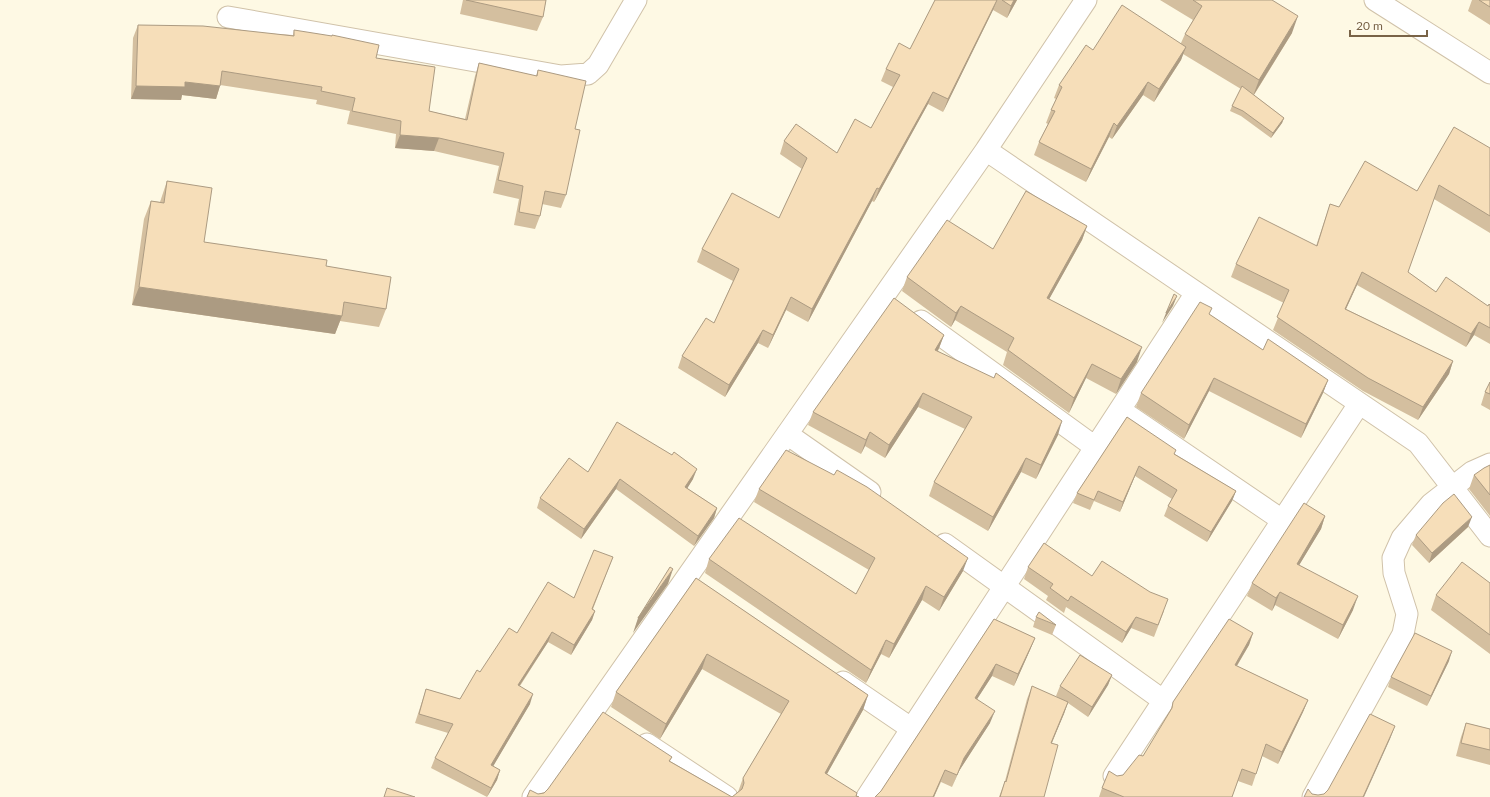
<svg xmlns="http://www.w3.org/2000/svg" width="1490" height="797" font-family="Lato,sans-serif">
<rect width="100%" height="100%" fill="#fef9e4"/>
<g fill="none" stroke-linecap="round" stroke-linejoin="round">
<g stroke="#d0c2a9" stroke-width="23">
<path id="street" d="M1375,0L1490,73
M228,17L561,76L588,74L598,65L636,0
M986,150L1418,443L1490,536
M921,321L1095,447
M1120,410L1282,520
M787,434L870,492
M945,544L1164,701
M843,682L912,729
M647,744L727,797
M1114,776L1359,404
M533,797L986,150L1086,0
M867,797L1196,293
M1313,797L1403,634L1407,614L1394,573L1393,558L1402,538L1431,504L1472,472L1490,464"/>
</g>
<use href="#street" stroke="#fff" stroke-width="21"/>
</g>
<path fill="#d4bf9f" d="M463,0H546L543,17L537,31L460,14Z
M935,0H1017L1007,18L993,10L943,112L928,104L874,202L872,201L808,322L786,310L768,348L758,343L725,397L678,368L682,356L714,323L733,281L697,262L702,249L779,218L802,169L780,154L784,141L837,153L871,128L893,87L881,81L886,69L910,49Z
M1160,0H1272L1292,33L1254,95L1284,118L1282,123L1271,138L1241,116L1230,111L1232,106L1241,89L1183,54L1181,60L1154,102L1143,95L1112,139L1109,137L1086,182L1034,155L1039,142L1048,124L1046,123L1051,110L1056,99L1054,98L1059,85L1093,50L1181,43L1185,34L1193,20Z
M1472,0H1490V25L1468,11Z
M138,25L293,35L294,30L376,58L429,111L465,119L475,76L479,63L536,76L538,70L575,129L566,195L561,208L542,204L540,216L535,229L514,225L519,199L493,193L499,166L434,151L395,148L396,134L347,124L350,111L316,104L317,100L220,85L216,99L182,95L181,100L131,99L133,38Z
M1490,148V233L1434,199L1408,272L1436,292L1488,306L1490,305V344L1474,335L1466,347L1357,285L1346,309L1453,361L1449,374L1418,420L1363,391L1273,330L1284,303L1231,277L1236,264L1316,246L1330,204L1339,207L1417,191Z
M167,181L204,242L326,266L386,309L379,327L340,321L335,334L132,305L144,219L151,201L160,202Z
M1087,226L1082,240L1049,299L1137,362L1116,394L1086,378L1069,413L1003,365L1007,352L955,320L951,327L902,291L907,277L993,249Z
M1210,315L1263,350L1328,380L1323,393L1301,438L1209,391L1184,439L1136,407L1141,393Z
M944,335L938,351L1058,435L1036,479L1021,472L988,531L929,496L934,482L965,429L918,407L885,458L865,446L861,454L808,425L813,412Z
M1490,382V410L1481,405L1485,392Z
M1127,417L1175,454L1236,491L1232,501L1207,542L1164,516L1168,506L1172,499L1135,476L1120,512L1094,501L1090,510L1073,503L1077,493Z
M1490,465V516L1469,489L1474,475Z
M588,472L693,479L687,488L717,508L714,518L694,546L616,489L581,539L537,508L540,498Z
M759,489L963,571L939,611L922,600L889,658L881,654L866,683L705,573L709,559L856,594L869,570L754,502Z
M1325,516L1321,529L1299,565L1353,610L1338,639L1275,605L1272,611L1247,596L1252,583Z
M1468,527L1429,563L1412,545L1416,535Z
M613,557L593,609L595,611L592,620L571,655L548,642L520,686L530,704L493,766L500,770L497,780L487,797L431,768L435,758L448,733L415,723L426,689L460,699L480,672L517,633L574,598Z
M1028,567L1092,576L1164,611L1154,637L1131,628L1122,643L1066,607L1064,613L1046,600L1048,596L1024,579Z
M696,578L868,695L863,710L827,774L859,797H527L672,757L670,761L732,797L738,792L743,778L781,714L702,669L660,739L611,707L616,692Z
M1490,583V654L1431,610L1436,595Z
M1036,617L1056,625L1052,635L1033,627Z
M994,619L1035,638L1030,650L1014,686L992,676L977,699L990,723L959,771L952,787L941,782L934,797H875L881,791Z
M1253,633L1249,645L1237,666L1308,700L1303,712L1278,764L1262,756L1252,786L1238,781L1232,797H1099L1102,788L1117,776L1123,775L1143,756L1170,712L1173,702Z
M1449,661L1427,706L1388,687L1391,677Z
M1112,675L1108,685L1088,717L1068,703L1052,743L1044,797H999L1005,781L1027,699L1032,686L1060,699L1056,696L1060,686Z
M1466,723L1490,729V765L1456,756L1461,737Z"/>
<path fill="#ac9b82" d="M997,0L993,10L943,112L948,99Z
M1014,0H1017L1007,18L1011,6Z
M1298,16L1292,33L1253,96L1259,80Z
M1186,47L1181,60L1154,102L1159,89Z
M185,82L220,86L216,99L182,95L181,100L131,99L136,86Z
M1148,82L1143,95L1112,139L1117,126Z
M933,92L928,104L874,202L879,189Z
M1284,118L1282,123L1271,138L1273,133Z
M1114,123L1109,137L1086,182L1091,169Z
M400,135L439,138L434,151L395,148Z
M877,188L872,201L808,322L812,309Z
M1087,226L1082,240L1042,312L1047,298Z
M1362,272L1357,285L1340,322L1345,309Z
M139,287L342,316L335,334L132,305Z
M1177,296L1173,306L1162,323L1166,313Z
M791,297L786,310L768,348L773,335Z
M961,306L955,320L951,327L956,313Z
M1479,322L1474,335L1466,347L1471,334Z
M763,330L758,343L725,397L729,385Z
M944,335L939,348L930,364L935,350Z
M1142,347L1137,362L1116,394L1121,379Z
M1453,361L1449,374L1418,420L1423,407Z
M1092,364L1086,378L1069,413L1074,398Z
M1214,378L1209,391L1184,439L1189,425Z
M1328,380L1323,393L1301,438L1306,424Z
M923,393L918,407L885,458L889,445Z
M1062,421L1058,435L1036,479L1041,465Z
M870,432L865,446L861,454L866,440Z
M1026,458L1021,472L988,531L993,517Z
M1139,466L1135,476L1120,512L1123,502Z
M697,469L693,479L682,497L685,487Z
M620,479L616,489L581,539L584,529Z
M1236,491L1232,501L1207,542L1211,532Z
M717,508L714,518L694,546L698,536Z
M1325,516L1321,529L1292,577L1297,564Z
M1472,517L1468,527L1429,563L1432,553Z
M968,558L963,571L939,611L944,597Z
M673,569L668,584L633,633L638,618Z
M926,586L922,600L889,658L894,644Z
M1280,592L1275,605L1272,611L1276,598Z
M1358,596L1353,610L1338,639L1343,625Z
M595,611L592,620L571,655L574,645Z
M1136,617L1131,628L1122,643L1126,632Z
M552,632L548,642L514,694L518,685Z
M1253,633L1249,645L1230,677L1235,665Z
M1035,638L1030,650L1014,686L1018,674Z
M886,640L881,654L866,683L871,670Z
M1452,651L1449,661L1427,706L1431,696Z
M707,654L702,669L660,739L666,724Z
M996,664L992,676L970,710L975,698Z
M1112,675L1108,685L1088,717L1092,707Z
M533,694L530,704L488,775L491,765Z
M868,695L863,710L819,788L825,773Z
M1308,700L1303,712L1278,764L1282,752Z
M1068,702L1064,714L1046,756L1051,743Z
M995,711L990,723L959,771L952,787L964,758Z
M1395,726L1390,739L1364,797H1363Z
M500,770L497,780L487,797L491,788Z
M945,770L934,797H933Z"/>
<path fill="#f6deb9" stroke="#ac9b82" d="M466,0H546L543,17Z
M935,0H997L948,99L933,92L879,189L877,188L812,309L791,297L773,335L763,330L729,385L682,356L706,318L714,323L739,269L702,249L732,193L779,218L807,158L784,141L796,124L837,153L855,119L871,128L900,75L886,69L899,43L910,49Z
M1002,0H1014L1011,6Z
M1193,0H1272L1298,16L1259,80L1185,34L1202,6Z
M1479,0H1490V7Z
M1122,5L1186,47L1159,89L1148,82L1117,126L1114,123L1091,169L1039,142L1055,111L1051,110L1062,87L1059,85L1086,45L1093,50Z
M138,25L203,26L294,36V30L332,36V35L379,45L376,58L435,67L429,111L467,120L479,63L537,76L538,70L586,81L575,129L580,130L566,195L545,191L540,216L519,212L523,186L498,180L504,153L439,138L400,135L401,121L352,111L355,98L321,91L322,87L222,71L220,86L185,82V87L136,86Z
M1242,86L1284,118L1273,133L1243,111L1232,106Z
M1454,127L1490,148V216L1439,185L1408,272L1436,292L1446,277L1488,306L1489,304L1490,305V328L1479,322L1471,334L1362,272L1345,309L1453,361L1423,407L1368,378L1277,317L1289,290L1236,264L1259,217L1317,246L1330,204L1339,207L1365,161L1417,191Z
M167,181L212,188L204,242L327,260L326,266L391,277L386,309L344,302L342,316L139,287L151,201L164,203Z
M1026,191L1087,226L1047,298L1142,347L1121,379L1092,364L1074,398L1008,350L1014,338L961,306L956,313L907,277L947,220L993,249Z
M1174,294L1177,296L1166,313Z
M894,298L944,335L935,350L994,378L996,373L1062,421L1041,465L1026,458L993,517L934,482L972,417L923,393L889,445L870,432L866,440L813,412Z
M1200,302L1212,308L1209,314L1263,350L1268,339L1328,380L1306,424L1214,378L1189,425L1141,393Z
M1490,382V394L1485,392Z
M1127,417L1176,450L1174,454L1236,491L1211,532L1168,506L1177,490L1139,466L1123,502L1098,491L1094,500L1077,493Z
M617,422L672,455L674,452L697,469L685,487L717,508L698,536L620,479L584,529L540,498L569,458L588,472Z
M786,450L834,475L837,470L867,487L968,558L944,597L926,586L894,644L886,640L871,670L709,559L739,518L856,594L875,558L759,489Z
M1490,465V495L1474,475L1484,468Z
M1454,494L1472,517L1432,553L1416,535L1443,503Z
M1304,503L1325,516L1297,564L1358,596L1343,625L1280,592L1276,598L1252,583Z
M1044,543L1092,576L1102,561L1150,592L1168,599L1158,625L1136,617L1126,632L1071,596L1068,601L1050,588L1053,584L1028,567Z
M594,550L613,557L592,609L595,611L574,645L552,632L518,685L533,694L491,765L500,770L491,788L435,758L453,724L419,714L426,689L460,699L477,670L480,672L509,628L517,633L548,582L574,598Z
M1462,562L1490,583V635L1436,595Z
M670,567L673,569L638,618Z
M696,578L868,695L825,773L857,793L856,796L859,797H527L530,790L538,794L544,793L548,789L603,712L672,757L669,761L732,797L742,789L744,783L743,778L789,701L707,654L666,724L616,692Z
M1039,612L1056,625L1036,617Z
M994,619L1035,638L1018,674L996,664L975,698L995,711L964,758L957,775L945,770L933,797H875L881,791Z
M1229,619L1253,633L1235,665L1308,700L1282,752L1266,744L1256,774L1242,769L1232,797H1124L1102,788L1109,771L1117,776L1123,775L1139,755L1143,756L1172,708L1173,702Z
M1415,633L1452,651L1431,696L1391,677Z
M1080,655L1112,675L1092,707L1060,686Z
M1032,686L1068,702L1051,743L1058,745L1044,797H1000L1005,781L1006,782Z
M1370,714L1395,726L1363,797H1304L1308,789L1312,794L1318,795L1324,794L1328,790Z
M1466,723L1490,729V750L1461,743Z
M387,788L415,797H384Z"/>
<path d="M1350 30v6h77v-6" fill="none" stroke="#796347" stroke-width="2"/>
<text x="1356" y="30" font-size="12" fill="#796347" stroke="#fffbec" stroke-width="3" paint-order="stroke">20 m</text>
</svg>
